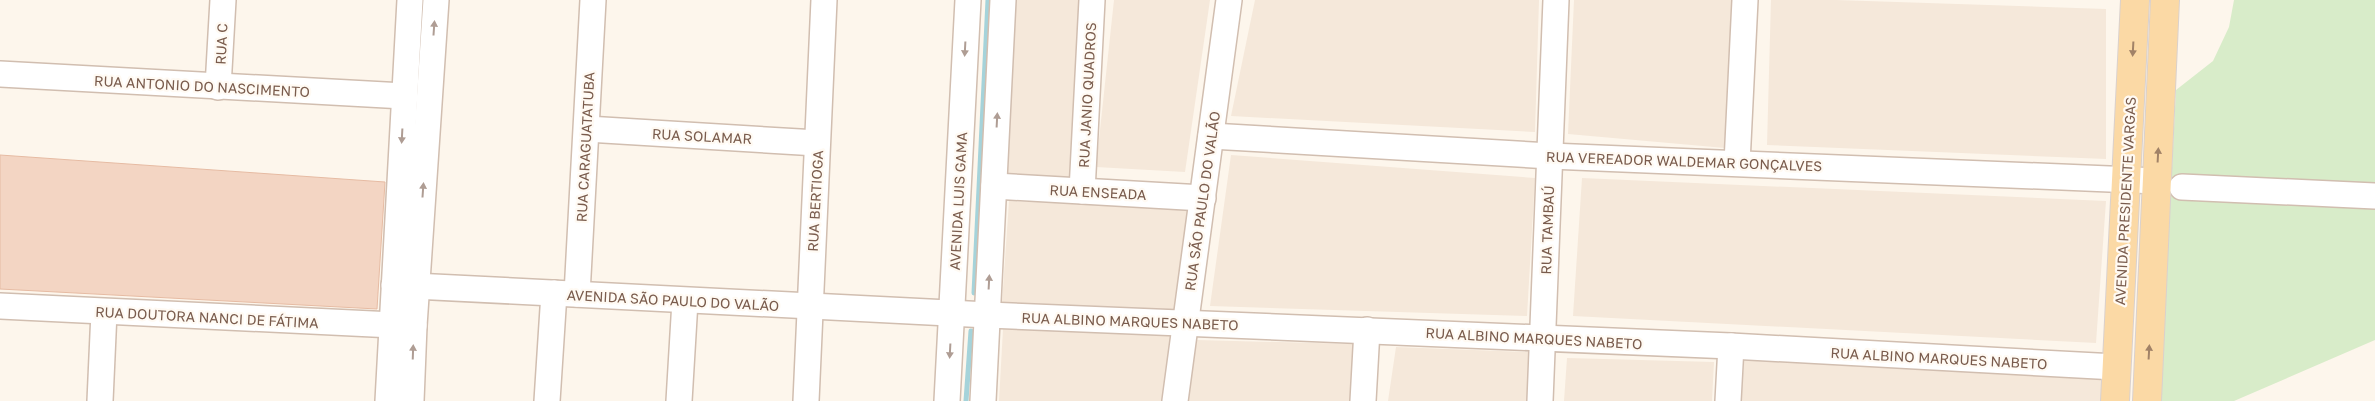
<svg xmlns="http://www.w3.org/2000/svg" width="2375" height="401" viewBox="0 0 2375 401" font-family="'Golos Text',sans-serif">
  <rect width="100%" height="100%" fill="#fdf6ec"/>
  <!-- residential -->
  <g fill="#f5e8da">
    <path d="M1014,0h65l-4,179 -67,-6z"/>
    <path d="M1114,0h96l-25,172 -89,-5z"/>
    <path d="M1255,0h284l-4,132 -304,-16z"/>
    <path d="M1574,0h159l-8,148 -157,-14z"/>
    <path d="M1771,0h65l270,9v150l-339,-14z"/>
    <path d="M1231,155l304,23 -8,138 -317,-10z"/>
    <path d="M1582,178l524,23 -10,142 -523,-27z"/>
    <path d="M1009,201l182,6 -12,105 -177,-9z"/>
    <path d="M1003,329l167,5 -5,67h-166z"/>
    <path d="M1197,340l157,4 -4,57h-162z"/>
    <path d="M1396,347l133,5 -1,49h-140z"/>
    <path d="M1567,358l147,4 -2,39h-148z"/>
    <path d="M1744,360l366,20 -1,21h-368z"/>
  </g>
  <!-- green -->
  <path fill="#d8ecc9" d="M2234,0h141v340l-141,61h-74l16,-311 37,-29 16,-34z"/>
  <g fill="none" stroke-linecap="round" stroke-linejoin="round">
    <!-- stream -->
    <g stroke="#a5d3da" stroke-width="5">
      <path d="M974,293l14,-293"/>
      <path d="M966,401l5,-70"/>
    </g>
  </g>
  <!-- building -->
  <path fill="#f3d5c3" stroke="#e6bba3" d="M0,155l385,27 -8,127 -377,-20z"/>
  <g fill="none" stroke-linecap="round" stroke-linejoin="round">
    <!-- minor casing -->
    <g stroke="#d1beb0" stroke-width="28">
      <g id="minor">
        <path d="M0,74l404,22"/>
        <path d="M218,87l5,-87"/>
        <path d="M587,129l230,14"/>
        <path d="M1211,136l339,20 607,25"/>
        <path d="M1737,163l8,-163"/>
        <path d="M994,186l209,12"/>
        <path d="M2182,187l193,9"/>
        <path d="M1082,191l10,-191"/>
        <path d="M394,285l594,30 743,31 385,21"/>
        <path d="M577,294l16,-294"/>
        <path d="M0,306l414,20"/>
        <path d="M100,401l4,-89"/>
        <path d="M388,401l22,-401"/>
        <path d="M411,401l3,-75 22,-326"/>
        <path d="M547,401l7,-108"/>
        <path d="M679,401l6,-100"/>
        <path d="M806,401l18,-401"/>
        <path d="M947,401l21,-401"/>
        <path d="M983,401l20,-401"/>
        <path d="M1175,401l54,-401"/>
        <path d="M1363,401l4,-71"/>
        <path d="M1540,401l16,-401"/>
        <path d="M1728,401l3,-55"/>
      </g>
    </g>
    <!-- major casing -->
    <g stroke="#dad1cd" stroke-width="30">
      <g id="major">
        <path d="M2115,401l20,-401"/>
        <path d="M2147,401l18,-401"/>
      </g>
    </g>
    <!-- minor -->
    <use href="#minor" stroke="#fff" stroke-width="25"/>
    <!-- major -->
    <use href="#major" stroke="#fbd9a5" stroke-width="28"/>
  </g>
  <!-- one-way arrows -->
  <defs><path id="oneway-solid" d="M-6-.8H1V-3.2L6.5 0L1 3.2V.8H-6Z" transform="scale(1.25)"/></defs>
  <g fill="#af9d94">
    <use href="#oneway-solid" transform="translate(434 28) rotate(-86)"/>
    <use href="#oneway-solid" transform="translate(965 49) rotate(93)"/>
    <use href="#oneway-solid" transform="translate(997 120) rotate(-87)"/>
    <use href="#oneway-solid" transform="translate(402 136) rotate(93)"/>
    <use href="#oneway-solid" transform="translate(423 190) rotate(-86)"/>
    <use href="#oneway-solid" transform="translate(989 282) rotate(-87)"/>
    <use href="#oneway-solid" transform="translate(950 351) rotate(93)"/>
    <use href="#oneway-solid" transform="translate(413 352) rotate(-88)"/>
  </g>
  <g fill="#a18267">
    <use href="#oneway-solid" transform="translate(2133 49) rotate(93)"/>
    <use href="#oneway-solid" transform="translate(2158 155) rotate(-87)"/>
    <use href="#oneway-solid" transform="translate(2149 352) rotate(-87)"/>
  </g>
  <g text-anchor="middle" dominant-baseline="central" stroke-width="4.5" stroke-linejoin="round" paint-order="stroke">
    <!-- street labels -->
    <g font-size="14" fill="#7a5c4d" stroke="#fffaf3">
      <text transform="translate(221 44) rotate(-87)">RUA C</text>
      <text transform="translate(202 86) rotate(3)">RUA ANTONIO DO NASCIMENTO</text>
      <text transform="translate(1087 95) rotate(-87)">RUA JANIO QUADROS</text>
      <text transform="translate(702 136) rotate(3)">RUA SOLAMAR</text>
      <text transform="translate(585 147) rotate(-87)">RUA CARAGUATATUBA</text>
      <text transform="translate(1684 161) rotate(2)">RUA VEREADOR WALDEMAR GONÇALVES</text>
      <text transform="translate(1098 192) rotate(3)">RUA ENSEADA</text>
      <text transform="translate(815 201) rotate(-87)">RUA BERTIOGA</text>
      <text transform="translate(958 201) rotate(-87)">AVENIDA LUIS GAMA</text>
      <text transform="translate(1202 201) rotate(-82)">RUA SÃO PAULO DO VALÃO</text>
      <text transform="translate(2125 201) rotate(-87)">AVENIDA PRESIDENTE VARGAS</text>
      <text transform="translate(1547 230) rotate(-88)">RUA TAMBAÚ</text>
      <text transform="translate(673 300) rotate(3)">AVENIDA SÃO PAULO DO VALÃO</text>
      <text transform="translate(207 317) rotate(3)">RUA DOUTORA NANCI DE FÁTIMA</text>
      <text transform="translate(1130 321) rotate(2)">RUA ALBINO MARQUES NABETO</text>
      <text transform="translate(1534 338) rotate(3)">RUA ALBINO MARQUES NABETO</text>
      <text transform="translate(1939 358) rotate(3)">RUA ALBINO MARQUES NABETO</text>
    </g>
  </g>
</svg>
